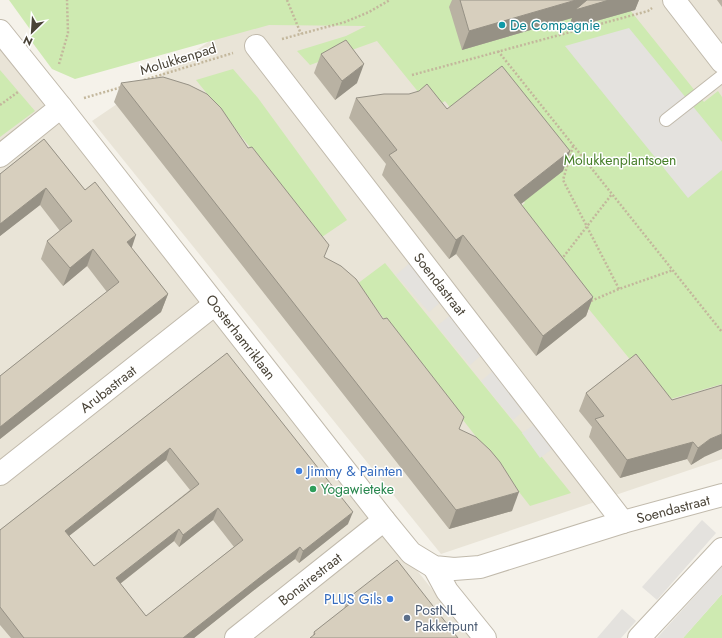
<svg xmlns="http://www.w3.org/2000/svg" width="722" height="638" viewBox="0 0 722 638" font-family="Jost,sans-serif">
  <rect width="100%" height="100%" fill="#f5f2ea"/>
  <!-- residential -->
  <g fill="#e9e4d7">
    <path d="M270,0h452v459l-281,95 -349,-433z"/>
    <path d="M0,48l471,590h-471z"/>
  </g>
  <!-- green -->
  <g fill="#ceeab1">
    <path d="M9,0h613l82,102 14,-11 4,6v287l-58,17 -153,-187 14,-11 -80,-102 -13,8 -55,-68 -67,24 -13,-14 49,-15 20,-10 -97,-1 -194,54 -23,-10 -23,-31 3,-6z"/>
    <path d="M233,69l25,29 89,122 -25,17 -126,-157z"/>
    <path d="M0,70l35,41 -35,26z"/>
    <path d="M385,263l186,230 -41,13 -173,-222z"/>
    <path d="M722,594v44h-39z"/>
  </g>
  <!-- parking -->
  <g fill="#e4e2de">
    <path d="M629,28l93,114v28l-34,28 -123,-152z"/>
    <path d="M411,262l32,38 -14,12 -33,-37z"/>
    <path d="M453,313l32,39 -15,13 -33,-39z"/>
    <path d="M496,368l32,39 -15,13 -32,-39z"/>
    <path d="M538,422l18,24 -16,12 -18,-25z"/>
    <path d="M702,520l14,13 -59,67 -15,-13z"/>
    <path d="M722,566v28l-39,44h-26z"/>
    <path d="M622,609l14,12 -15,17h-24z"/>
  </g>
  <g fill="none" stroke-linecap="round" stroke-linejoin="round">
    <!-- service casing -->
    <g stroke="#c1baac" stroke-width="14">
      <path id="service" d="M666,120l56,-44"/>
    </g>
    <!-- minor casing -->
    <g stroke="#c1baac" stroke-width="24">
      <g id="minor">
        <path d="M674,0l48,62"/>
        <path d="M256,46l367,476"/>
        <path d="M0,156l61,-49"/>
        <path d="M0,474l215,-170"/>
        <path d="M434,567l13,24 38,47"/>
        <path d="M236,638l148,-118"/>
        <path d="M639,638l83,-89"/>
      </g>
    </g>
    <!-- tertiary casing -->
    <g stroke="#c1baac" stroke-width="24">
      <path id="tertiary" d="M0,31l61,76 323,413 27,33 23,14 20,2 26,-2 143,-45 99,-27"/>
    </g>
    <!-- path -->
    <g stroke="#c3b79c" stroke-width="2.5" stroke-dasharray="2 2" stroke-linecap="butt">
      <path d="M287,0l14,34"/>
      <path d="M282,39l63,-17 24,-10 21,-12"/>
      <path d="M498,51l224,281"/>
      <path d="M59,64l9,-31 -1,-33"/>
      <path d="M412,75l236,-64 4,-3"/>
      <path d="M144,80l89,-27"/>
      <path d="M84,98l38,-11"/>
      <path d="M0,105l18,-13"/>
      <path d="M573,146l-10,34 56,109"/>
      <path d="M561,260l51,-66"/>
      <path d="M591,301l28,-12 54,-19"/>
    </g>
    <!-- service -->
    <use href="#service" stroke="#fff" stroke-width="12"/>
    <!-- minor -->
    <use href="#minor" stroke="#fff" stroke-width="22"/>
    <!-- tertiary -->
    <use href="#tertiary" stroke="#fff" stroke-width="22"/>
  </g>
  <!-- wall -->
  <g fill="#b9b2a3" fill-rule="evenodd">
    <path d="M452,0h187l-4,10 -67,19 4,-11 -110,32 -13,-43z"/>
    <path d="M717,0h5v7z"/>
    <path d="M321,54l36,29 -22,17 -21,-27z"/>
    <path d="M121,83l127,65 76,109 59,62 76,110 53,82 -63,18 -335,-427z"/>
    <path d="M356,98l91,11 123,42 -7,20 -43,33 73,93 -7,19 -50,40 -80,-102 -7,5 -67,-84 4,-11 -37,-46z"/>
    <path d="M44,139l124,155 -7,18 -161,127v-63l107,-84 -20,-26 -24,20 -22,-27 6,-18 13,-10 -20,-26 -40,31v-62z"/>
    <path d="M227,353l121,171 -49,39 -4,-4 -37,28 -64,51h-183l-11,-13v-95zM166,460l24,30 -96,76 -25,-30zM213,520l21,27 -88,69 -26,-32 54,-43 5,6z"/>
    <path d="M636,354l68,103 -13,8 -4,-6 -67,19 -31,-41 3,-10 -13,-16 7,-18z"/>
    <path d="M347,599l111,39 -145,-3 1,-3 30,-23z"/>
  </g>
  <!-- shaded-wall -->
  <g fill="#969185">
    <path d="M576,0h63l-4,10 -67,19 4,-11 -110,32 7,-19z"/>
    <path d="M364,64l-7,19 -22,17 7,-19z"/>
    <path d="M570,151l-7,20 -56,44 7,-20z"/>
    <path d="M46,188l-6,17 -40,31v-12z"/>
    <path d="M136,235l-6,18 -3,-11z"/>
    <path d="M463,235l-7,19 -7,5 7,-19z"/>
    <path d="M93,249l-6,17 -24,20 7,-18z"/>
    <path d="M168,294l-7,18 -161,127v-12z"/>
    <path d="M593,297l-7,19 -50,40 7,-20z"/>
    <path d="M722,434v15l-18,8 -13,8 7,-17 12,-9z"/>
    <path d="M693,442l-6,17 -67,19 7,-18z"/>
    <path d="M170,448l-4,12 -106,83 5,-12z"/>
    <path d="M519,492l-7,19 -63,18 7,-19z"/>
    <path d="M218,508l-5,12 -34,27 4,-12z"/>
    <path d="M353,512l-5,12 -49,39 4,-12z"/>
    <path d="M179,529l-5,12 -62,49 4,-12z"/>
    <path d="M300,547l-5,12 -37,28 -64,51h-11l80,-63z"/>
  </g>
  <!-- building -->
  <g fill="#d7cfbe" stroke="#969185" fill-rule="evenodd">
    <path d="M460,0h116l-107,31z"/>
    <path d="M587,0h22l-34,10z"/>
    <path d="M346,40l18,24 -22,17 -21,-27z"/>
    <path d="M502,66l68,85 -56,44 79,102 -50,39 -80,-101 -7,5 -67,-85 8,-5 -41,-52 28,-4h25l10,-3 8,-7 20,25z"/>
    <path d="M163,77l26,8 18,9 14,14 27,40 4,-1 77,98 -5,12 17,9 15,13 27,40 4,-1 77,99 -5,12 17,8 14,13 10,12 19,30 -63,18 -335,-427z"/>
    <path d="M44,139l41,51 10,-8 41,53 -9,7 41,52 -168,133v-51l119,-94 -26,-33 -23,19 -23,-27 25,-20 -26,-33 -46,36v-50z"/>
    <path d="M227,353l126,159 -50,39 -3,-4 -37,28 -80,63h-159l-24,-31v-77zM170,448l29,36 -105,82 -29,-35zM218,508l25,32 -97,76 -30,-38 63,-49 4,6z"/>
    <path d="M636,354l36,46 50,-15v49l-12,5 -12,9 -5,-6 -66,18 -32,-41 9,-3 -18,-23z"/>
    <path d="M397,560l61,78h-148l5,-4 -1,-2 37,-29 -4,-4z"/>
  </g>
  <!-- markers -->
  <circle fill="#0f9aa8" stroke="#fff" stroke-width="1.5" cx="502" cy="25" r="4"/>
  <g fill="#3f7fe0" stroke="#fff" stroke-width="1.5">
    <circle cx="299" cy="471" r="4"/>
    <circle cx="390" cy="599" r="4"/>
  </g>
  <circle fill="#2e9e5b" stroke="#fff" stroke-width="1.5" cx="313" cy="489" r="4"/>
  <circle fill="#5c6f8a" stroke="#fff" stroke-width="1.5" cx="407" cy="618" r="4"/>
  <g text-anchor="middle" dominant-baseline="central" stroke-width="3" stroke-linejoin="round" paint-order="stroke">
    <!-- culture labels -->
    <g font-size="14" fill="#0d838f" stroke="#fff" text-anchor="start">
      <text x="510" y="25">De Compagnie</text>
    </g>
    <!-- street labels -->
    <g font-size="14" fill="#494337" stroke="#fff">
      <text transform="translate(178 59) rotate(-17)">Molukkenpad</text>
      <text transform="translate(440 284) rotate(52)">Soendastraat</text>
      <text transform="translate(241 337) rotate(52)">Oosterhamriklaan</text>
      <text transform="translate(108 389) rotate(-38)">Arubastraat</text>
      <text transform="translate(673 509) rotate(-15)">Soendastraat</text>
      <text transform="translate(310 579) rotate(-38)">Bonairestraat</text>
    </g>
    <!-- park labels -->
    <g font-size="14" fill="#457e28" stroke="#fff">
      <text x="620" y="160">Molukkenplantsoen</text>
    </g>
    <!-- shop labels -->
    <g font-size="14" fill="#366cbe" stroke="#fff" text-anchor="start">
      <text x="307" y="471">Jimmy &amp; Painten</text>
      <text x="382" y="599" text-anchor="end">PLUS Gils</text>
    </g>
    <!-- leisure labels -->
    <g font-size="14" fill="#27864d" stroke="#fff" text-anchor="start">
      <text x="321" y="489">Yogawieteke</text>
    </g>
    <!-- service labels -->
    <g font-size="14" fill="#4e5e75" stroke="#fff" text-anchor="start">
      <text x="415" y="610">PostNL<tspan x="415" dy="16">Pakketpunt</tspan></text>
    </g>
  </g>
  <!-- north arrow -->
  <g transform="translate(32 32) rotate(205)" stroke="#ffffff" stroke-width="3" paint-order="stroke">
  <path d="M0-3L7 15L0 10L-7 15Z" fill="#494337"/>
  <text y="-6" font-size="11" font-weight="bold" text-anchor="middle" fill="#494337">N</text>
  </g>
</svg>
